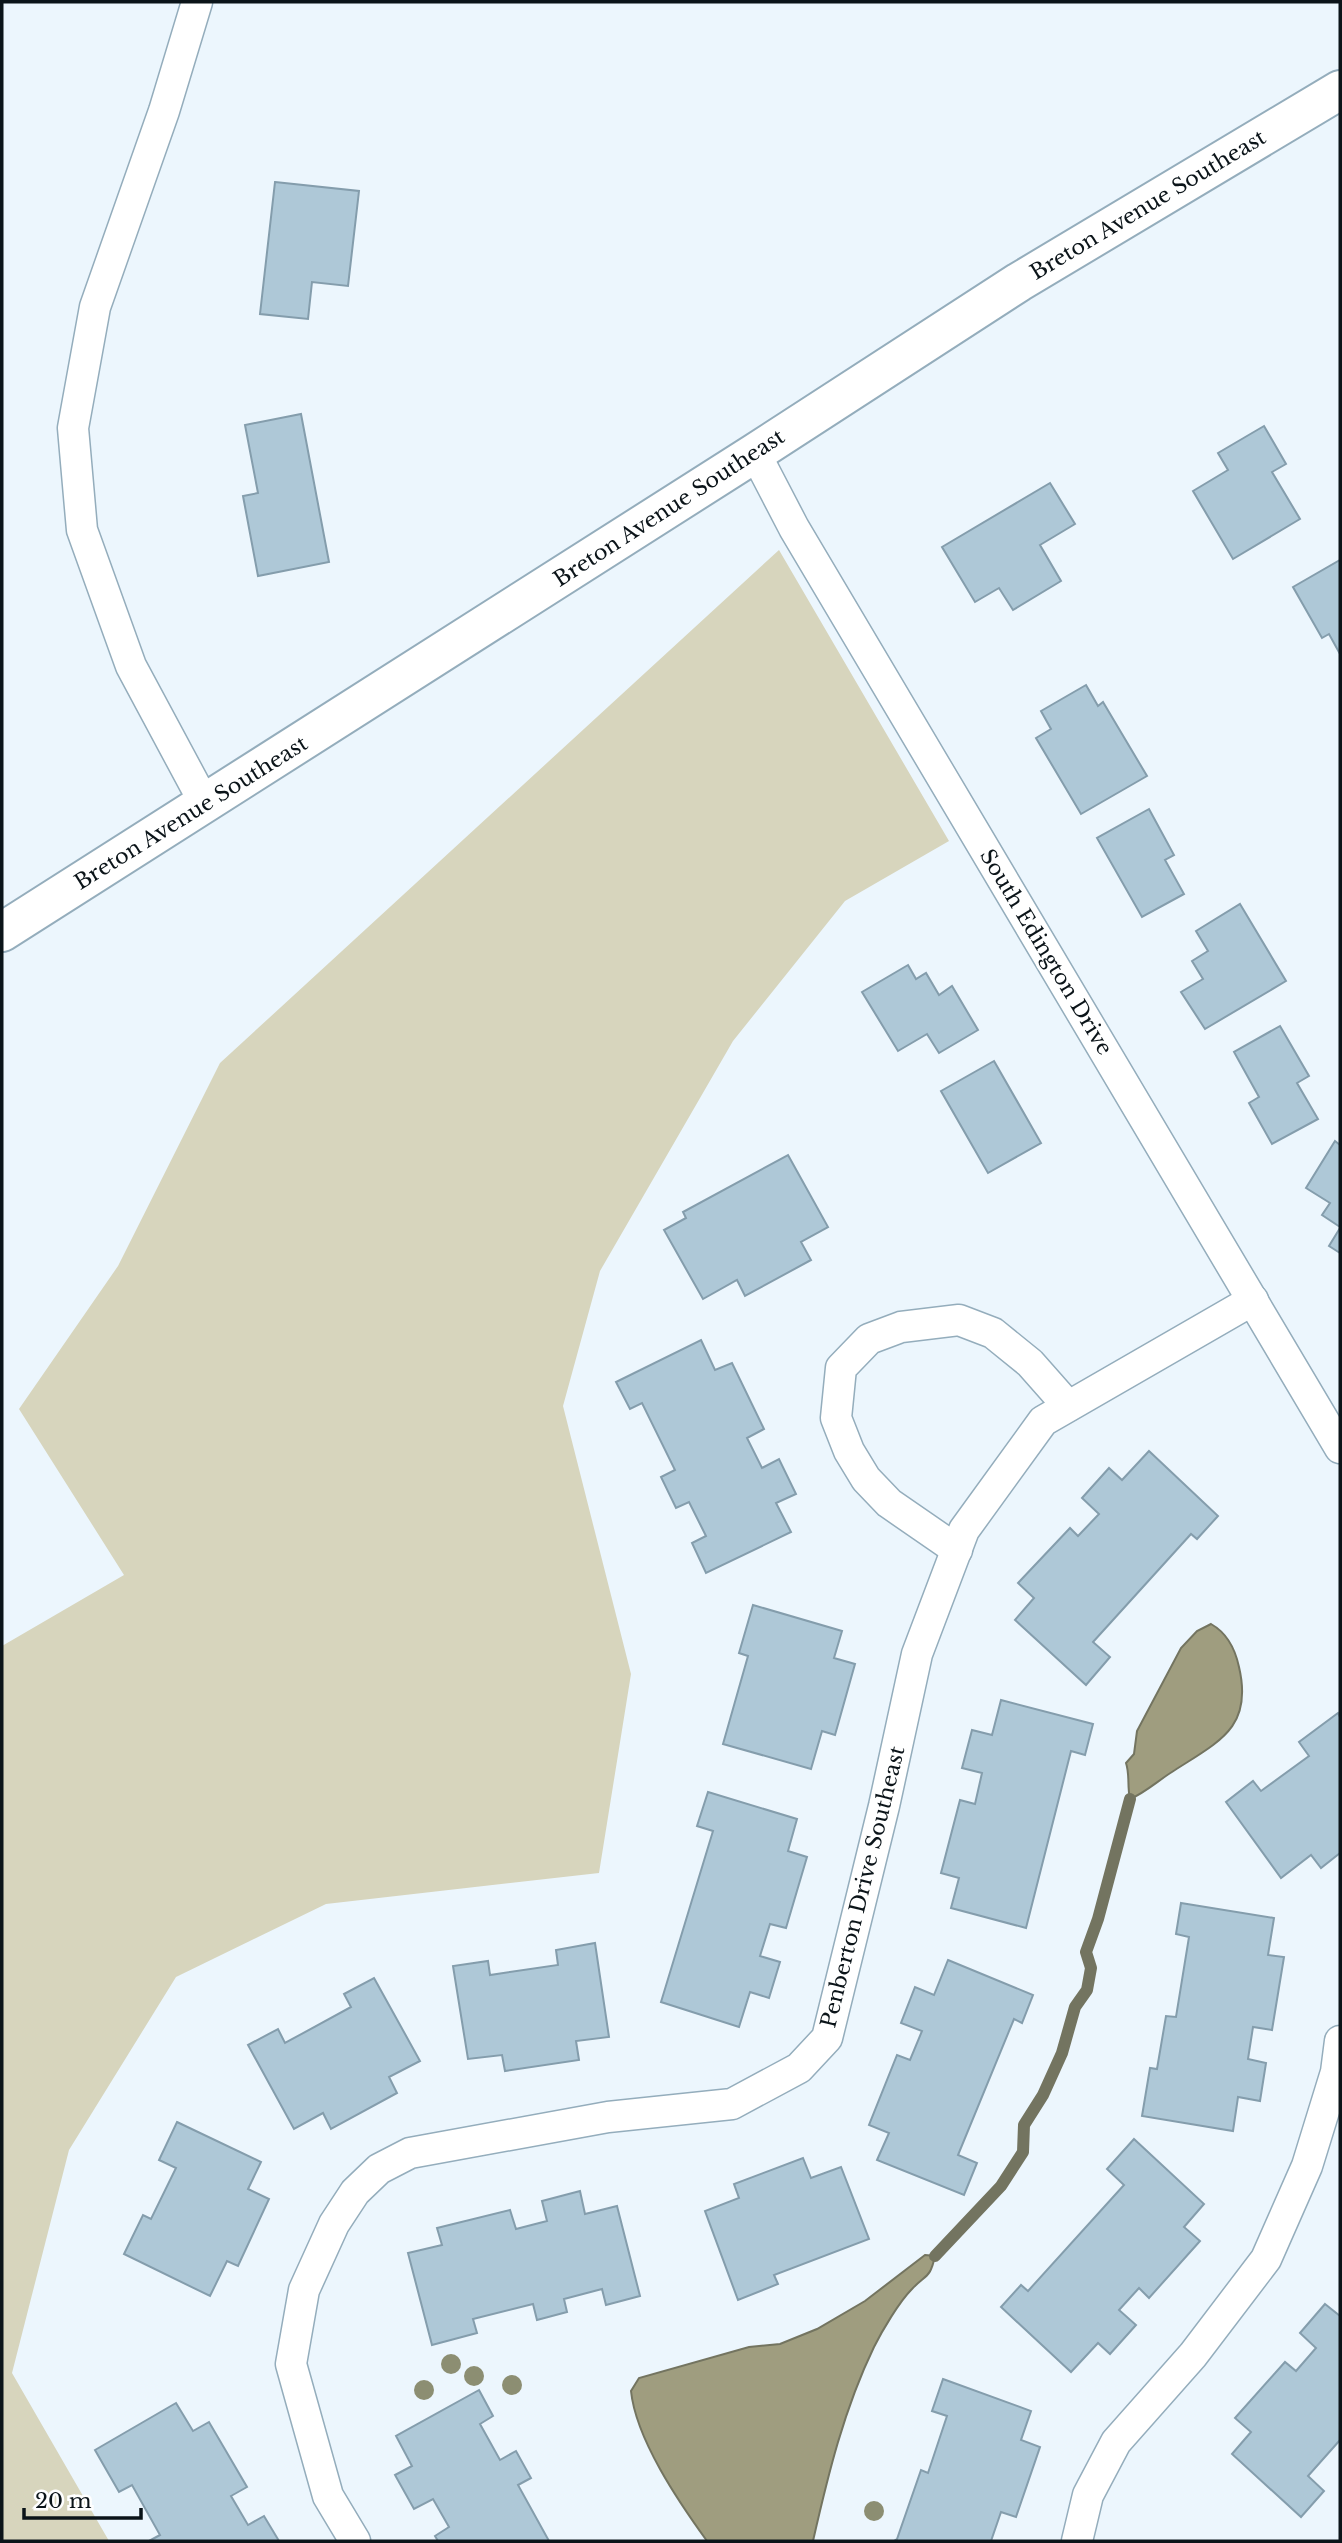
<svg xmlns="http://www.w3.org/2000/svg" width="1342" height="2543" viewBox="0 0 1342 2543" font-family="'Libre Baskerville',serif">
  <rect width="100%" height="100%" fill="#ecf6fd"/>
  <!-- green -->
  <path fill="#d7d5bd" d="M779,550l170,291 -104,60 -112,140 -133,230 -37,135 68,268 -32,199 -273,31 -150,73 -107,173 -57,223 97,168h-107v-895l122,-71 -105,-166 99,-143 102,-203z"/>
  <!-- water -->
  <g fill="#9f9d7f" stroke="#737460" stroke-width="2">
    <path d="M1211,1624c16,9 24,24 28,43 14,60 -19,74 -64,103 -15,9 -30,23 -45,29 -3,-13 0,-24 -4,-36l8,-9 3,-23 44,-83 16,-17z"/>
    <path d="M925,2255l10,1c-5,23 -9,18 -23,33 -13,13 -30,42 -38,58 -30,62 -46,128 -61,194h-106c-29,-40 -71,-102 -76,-150l8,-13 110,-31 31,-3 37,-15 48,-28z"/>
  </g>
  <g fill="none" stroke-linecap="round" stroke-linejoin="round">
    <!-- stream -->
    <path stroke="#737460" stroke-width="12" d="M935,2256l66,-70 22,-34 1,-27 19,-30 19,-42 13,-46 12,-17 4,-22 -5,-16 12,-33 32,-120"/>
  </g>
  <!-- building -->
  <g fill="#aec8d7" stroke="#849dac" stroke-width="2">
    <path d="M275,182l84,9 -11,95 -36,-4 -4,37 -48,-5z"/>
    <path d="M301,414l28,148 -71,14 -15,-80 15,-3 -13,-68z"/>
    <path d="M1264,426l22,38 -14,8 28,47 -67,40 -40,-68 35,-21 -10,-17z"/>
    <path d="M1050,483l25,41 -35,21 21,36 -48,29 -14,-22 -24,14 -33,-55z"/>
    <path d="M1340,560v94l-11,-20 -7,4 -29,-51z"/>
    <path d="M1086,685l12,21 5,-4 44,74 -66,38 -45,-76 15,-9 -10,-18z"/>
    <path d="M1149,809l25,46 -9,5 19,34 -42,23 -45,-79z"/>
    <path d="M1240,904l46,77 -81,48 -24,-37 22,-13 -11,-18 16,-10 -12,-20z"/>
    <path d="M908,965l8,14 10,-6 13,22 13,-9 26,44 -39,23 -12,-19 -29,17 -36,-59z"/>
    <path d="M1280,1026l29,50 -12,7 21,36 -46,25 -23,-41 10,-6 -25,-45z"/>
    <path d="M994,1061l47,82 -53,30 -47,-82z"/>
    <path d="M1335,1141l5,4v82l-18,-12 8,-12 -24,-15z"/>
    <path d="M788,1155l40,72 -27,15 10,18 -66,36 -8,-16 -34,19 -39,-69 22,-12 -3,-6z"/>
    <path d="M1340,1228v25l-11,-7z"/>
    <path d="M701,1340l14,30 17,-7 32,66 -17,9 15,30 17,-9 17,35 -20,9 15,29 -85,41 -14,-30 14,-7 -17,-34 -13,6 -15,-31 14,-7 -33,-67 -12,6 -14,-27z"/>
    <path d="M1149,1451l69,65 -21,23 -6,-5 -98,108 17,15 -24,28 -71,-65 19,-22 -16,-15 52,-55 8,8 21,-22 -17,-16 27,-30 13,12z"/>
    <path d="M753,1605l89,26 -8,27 21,6 -20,71 -13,-4 -11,38 -88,-25 25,-88 -9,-3z"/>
    <path d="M1001,1700l92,24 -8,31 -14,-4 -45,177 -75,-20 8,-30 -18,-5 19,-73 15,4 7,-31 -20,-5 10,-38 20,5z"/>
    <path d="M1338,1713l2,4v136l-19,15 -10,-13 -30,23 -55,-76 27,-21 8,10 48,-35 -10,-14z"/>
    <path d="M708,1792l89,27 -9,32 19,6 -21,71 -16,-4 -10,32 20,6 -11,36 -19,-6 -11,35 -78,-25 52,-171 -16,-5z"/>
    <path d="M1181,1903l93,15 -6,37 16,2 -12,73 -19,-3 -5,32 18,4 -6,38 -22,-4 -5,34 -91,-15 8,-48 7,1 9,-53 10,1 13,-80 -13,-3z"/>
    <path d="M595,1943l14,94 -33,4 3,19 -74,11 -3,-16 -34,4 -15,-93 35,-5 2,14 68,-10 -2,-15z"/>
    <path d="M948,1960l85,35 -11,28 -8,-4 -56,136 19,8 -13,32 -87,-35 12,-27 -20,-8 28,-70 13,5 12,-29 -21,-8 14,-36 19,8z"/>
    <path d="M374,1978l46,83 -31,16 8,16 -66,36 -8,-16 -29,16 -46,-84 30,-16 7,14 66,-36 -7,-13z"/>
    <path d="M177,2122l84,40 -13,27 21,10 -31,67 -11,-5 -17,35 -86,-42 19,-39 8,4 25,-51 -17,-8z"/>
    <path d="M1134,2139l70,65 -20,23 16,14 -51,57 -10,-10 -20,22 17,15 -26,29 -12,-11 -27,29 -70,-65 20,-22 7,6 96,-106 -17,-16z"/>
    <path d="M803,2158l8,20 30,-11 28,72 -95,36 4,9 -40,16 -33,-89 34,-13 -5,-14z"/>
    <path d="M580,2191l5,23 32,-8 23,90 -34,9 -4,-16 -38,10 3,13 -30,8 -4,-16 -60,15 4,14 -45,12 -24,-92 34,-8 -5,-17 73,-18 6,19 31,-8 -5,-20z"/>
    <path d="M1325,2304l15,12v124l-32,36 16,15 -23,26 -69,-63 19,-22 -16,-14 50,-56 11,9 20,-23 -16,-15z"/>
    <path d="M943,2379l88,32 -10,29 19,7 -24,70 -15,-5 -10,29h-97l3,-2 24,-69 7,3 19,-57 -15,-5z"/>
    <path d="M479,2390l14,26 -13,8 20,36 16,-9 15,27 -13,7 31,56h-111l-3,-5 14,-9 -16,-28 -19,10 -19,-34 17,-9 -16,-30z"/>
    <path d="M176,2403l17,28 16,-9 38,65 -16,9 17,29 16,-9 15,25h-130l11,-6 -28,-50 -13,7 -24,-42z"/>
  </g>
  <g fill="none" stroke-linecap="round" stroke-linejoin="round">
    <!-- street casing -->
    <g stroke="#94adbc" stroke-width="33">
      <g id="street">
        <path d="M197,2l-33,109 -69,196 -22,121 9,102 49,136 74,138"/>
        <path d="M755,453l39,75 546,920"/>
        <path d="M957,1550l-68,-47 -23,-24 -17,-28 -13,-33 5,-50 28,-29 32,-12 58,-7 34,13 37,30 38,43"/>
        <path d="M355,2541l-27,-45 -37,-132 13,-74 30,-66 21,-32 24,-23 31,-16 198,-36 124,-13 67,-36 28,-30 57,-232 33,-152 47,-124 79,-109 210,-121"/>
        <path d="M1077,2541l11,-46 28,-53 77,-87 73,-96 41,-93 29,-94 4,-31"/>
      </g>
    </g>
    <!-- secondary casing -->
    <g stroke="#94adbc" stroke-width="42">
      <path id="secondary" d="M2,932l753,-479 264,-171 321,-192"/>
    </g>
    <!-- street -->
    <use href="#street" stroke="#fff" stroke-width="30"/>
    <!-- secondary -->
    <use href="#secondary" stroke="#fff" stroke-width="38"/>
  </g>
  <!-- trees -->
  <g fill="#8c8e72">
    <circle cx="451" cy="2364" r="10"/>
    <circle cx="474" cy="2376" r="10"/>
    <circle cx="512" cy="2385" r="10"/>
    <circle cx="424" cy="2390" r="10"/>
    <circle cx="874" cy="2511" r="10"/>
  </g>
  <g text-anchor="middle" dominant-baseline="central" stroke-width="6" stroke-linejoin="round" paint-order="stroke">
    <!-- street labels -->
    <g font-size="21" fill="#0b1419" stroke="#fff">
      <text transform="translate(1148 205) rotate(-31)">Breton Avenue Southeast</text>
      <text transform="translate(669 508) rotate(-33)">Breton Avenue Southeast</text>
      <text transform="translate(191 813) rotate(-32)">Breton Avenue Southeast</text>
      <text transform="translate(1046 952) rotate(59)">South Edington Drive</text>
      <text transform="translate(863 1887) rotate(-76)">Penberton Drive Southeast</text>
    </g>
  </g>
  <!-- border -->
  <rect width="1342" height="2543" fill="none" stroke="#0b1419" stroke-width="7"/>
  <!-- scale -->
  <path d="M24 2508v10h117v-10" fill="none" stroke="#0b1419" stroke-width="3.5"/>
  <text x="35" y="2508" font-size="21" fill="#0b1419" stroke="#ffffff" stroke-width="5" paint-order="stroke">20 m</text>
</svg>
